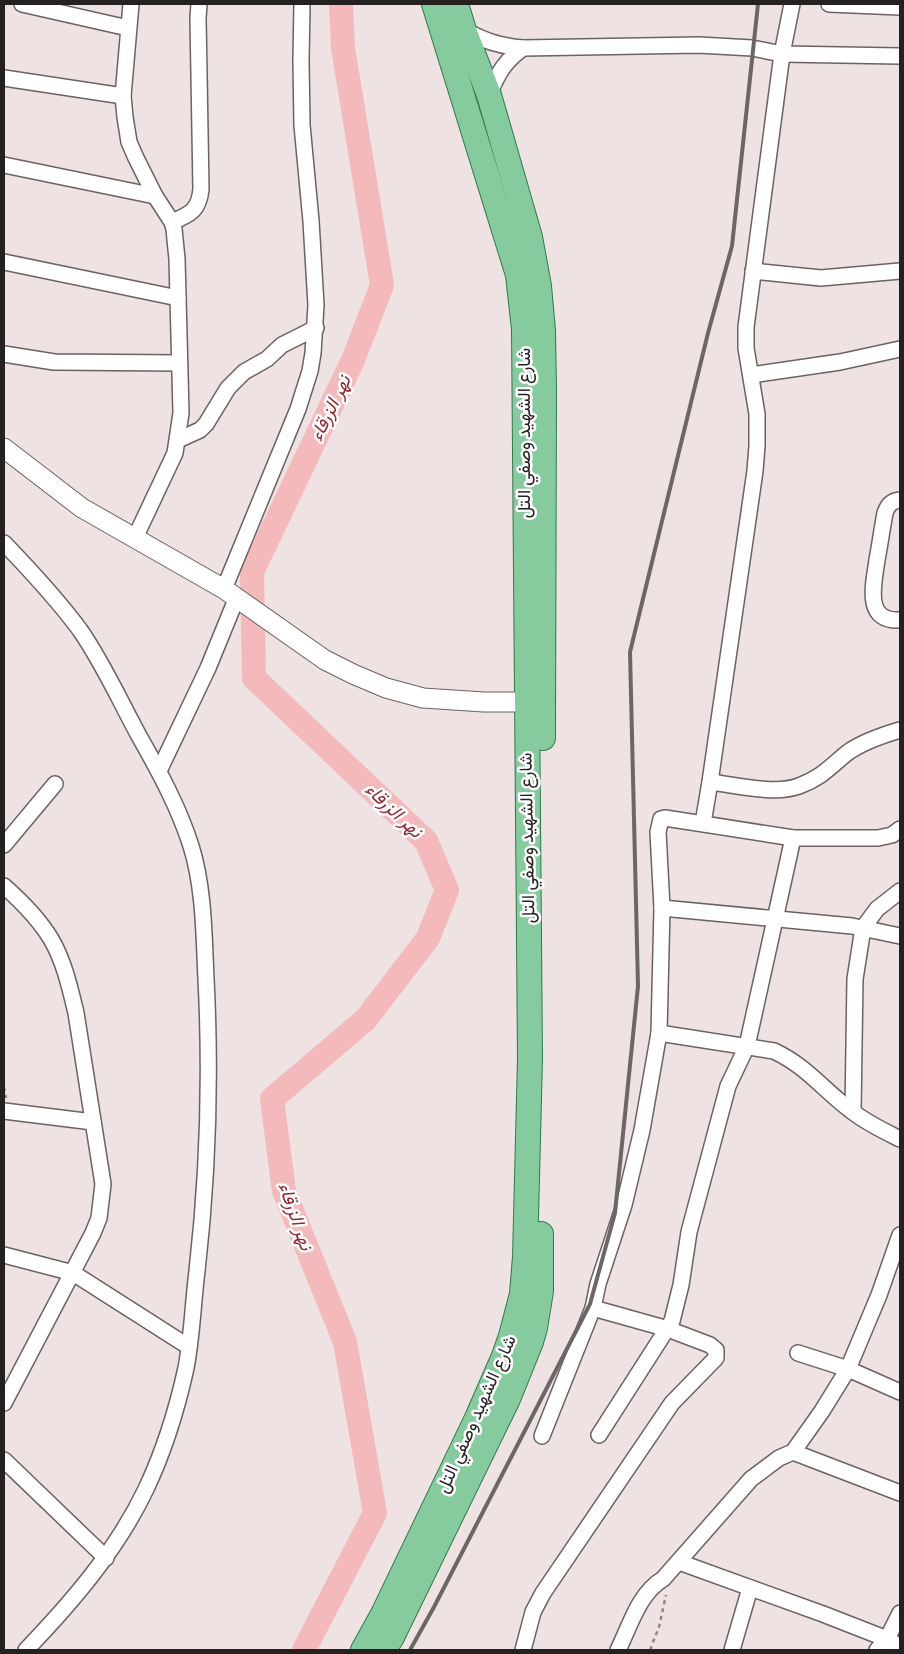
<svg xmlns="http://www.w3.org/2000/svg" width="904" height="1654" viewBox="0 0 904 1654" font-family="'Fira Sans Condensed',Vazirmatn,sans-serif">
  <rect width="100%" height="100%" fill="#eee2e2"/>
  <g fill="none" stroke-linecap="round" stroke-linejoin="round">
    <!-- river -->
    <path stroke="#f4b9ba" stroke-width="24" d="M304,1650l71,-137 -30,-171 -61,-151 -12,-92 94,-80 62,-81 19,-48 -21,-49 -172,-163 -2,-106 101,-212 29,-75 -39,-237 -2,-44"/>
    <!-- minor casing -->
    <g stroke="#6c6262" stroke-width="18">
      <g id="minor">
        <path d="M22,4l106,24"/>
        <path d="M131,4l-8,92 2,21 4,25 7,16 19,38 17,26 2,7 3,30 4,154 -6,40 -40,85"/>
        <path d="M829,4l71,3"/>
        <path d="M464,30c21,11 35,16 59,18l176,-3 53,3 30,6 118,2"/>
        <path d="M4,78l119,18"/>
        <path d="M489,95c9,-22 15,-33 34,-47"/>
        <path d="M4,165l151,31"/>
        <path d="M172,222c19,-8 27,-12 29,-33l-3,-171 1,-14"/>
        <path d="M4,262l174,36"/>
        <path d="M753,271l68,7 79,-7"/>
        <path d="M4,354l50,8 125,1"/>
        <path d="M751,375l89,-13 60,-13"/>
        <path d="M178,440l22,-10 6,-6 22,-36 16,-16 23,-13 15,-14 34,-17"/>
        <path d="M900,500c-9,1 -12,5 -15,13 -3,16 -5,31 -8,47 -3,23 -14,62 23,60"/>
        <path d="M4,543c26,27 53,56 76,87 23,33 40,71 59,106 20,35 40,72 52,110 13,41 13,90 15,133 5,98 2,195 -9,292 -4,32 -5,66 -11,97 -9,41 -22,83 -40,121 -29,61 -74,113 -120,161"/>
        <path d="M224,589l74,-180 12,-38 3,-18 3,-48 -5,-84 -9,-96 -1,-64 1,-57"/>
        <path d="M159,771l49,-103 29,-71"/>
        <path d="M710,782c26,3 65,13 89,4 22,-8 31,-19 48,-33 15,-11 36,-18 53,-23"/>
        <path d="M703,823l7,-41 45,-311 2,-25v-32l-11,-66v-21l36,-273 10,-50"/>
        <path d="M4,845l51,-61"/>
        <path d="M4,886c17,15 35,33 47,53 13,22 19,49 25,74l27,171 -4,34 -6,15 -89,170"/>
        <path d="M662,908l190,18 48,10"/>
        <path d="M659,1033l115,18c34,16 50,40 79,61 14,11 31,19 47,27"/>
        <path d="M4,1111l89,11"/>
        <path d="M853,1112l2,-133 8,-51 14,-19 23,-18"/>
        <path d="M4,1255l69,18 116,74"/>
        <path d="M798,1353l50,16 52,23"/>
        <path d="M599,1435l73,-114 9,-36 8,-53 39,-146 19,-40 46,-208"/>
        <path d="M542,1436l51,-128"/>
        <path d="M793,1452l107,41"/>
        <path d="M4,1460l102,98"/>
        <path d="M679,1562l144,52 64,25 13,8"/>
        <path d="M523,1650l10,-38 10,-19 129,-190 44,-45v-8l-6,-5 -42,-16 -75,-21 5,-24 26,-79 18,-75 17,-97 3,-125 -4,-76 3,-13 4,-1 128,20h85l14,-3 8,-6"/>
        <path d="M618,1650c12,-24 21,-57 45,-71l88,-100 28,-21 14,-6 29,-41 26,-42 31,-74 21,-60"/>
        <path d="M732,1650l18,-62"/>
        <path d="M877,1650l10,-11 13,-26"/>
      </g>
    </g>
    <!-- tertiary casing -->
    <g stroke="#6c6262" stroke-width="21">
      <path id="tertiary" d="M4,448l78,60 142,81 101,71 28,14 33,14 37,10 61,4h42"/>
    </g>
    <!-- primary casing -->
    <g stroke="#2f7949" stroke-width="26">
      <g id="primary">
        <path d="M456,4l8,26 25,65 41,142 9,49 4,45 1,58 -1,349"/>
        <path d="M363,1650l20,-36 94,-196 27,-62 7,-20 11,-42 3,-37 5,-198 -6,-730 -6,-54 -84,-271"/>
        <path d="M384,1650l8,-13 116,-238 23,-57 4,-14 6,-37v-57"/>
      </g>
    </g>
    <!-- path -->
    <g stroke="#8d8585" stroke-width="2.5" stroke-dasharray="4 4" stroke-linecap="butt">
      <path d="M4,1087l2,11"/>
      <path d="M650,1650l9,-23 7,-32"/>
    </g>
    <!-- minor -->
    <use href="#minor" stroke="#fff" stroke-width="15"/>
    <!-- tertiary -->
    <use href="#tertiary" stroke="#fff" stroke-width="19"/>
    <!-- primary -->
    <use href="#primary" stroke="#86cb9e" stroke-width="24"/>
    <!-- rail -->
    <path stroke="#6d6666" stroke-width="4" d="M410,1650l24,-43 156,-303 25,-91 23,-227 -8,-334 78,-319 24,-87 26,-242"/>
  </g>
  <g text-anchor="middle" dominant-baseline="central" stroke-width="5" stroke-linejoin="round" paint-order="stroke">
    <!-- street labels -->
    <g font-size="18" fill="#252121" stroke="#fff">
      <text transform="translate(524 433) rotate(-90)">شارع الشهيد وصفي التل</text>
      <text transform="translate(527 838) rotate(-91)">شارع الشهيد وصفي التل</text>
      <text transform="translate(476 1414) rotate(-66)">شارع الشهيد وصفي التل</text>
    </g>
    <!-- water labels -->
    <g font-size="19" font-style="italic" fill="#942735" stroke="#fff">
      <text transform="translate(330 408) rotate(-64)">نهر الزرقاء</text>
      <text transform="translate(394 810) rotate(43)">نهر الزرقاء</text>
      <text transform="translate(296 1216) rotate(71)">نهر الزرقاء</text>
    </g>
  </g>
  <!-- border -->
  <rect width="904" height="1654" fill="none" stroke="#252121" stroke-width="10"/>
</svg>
